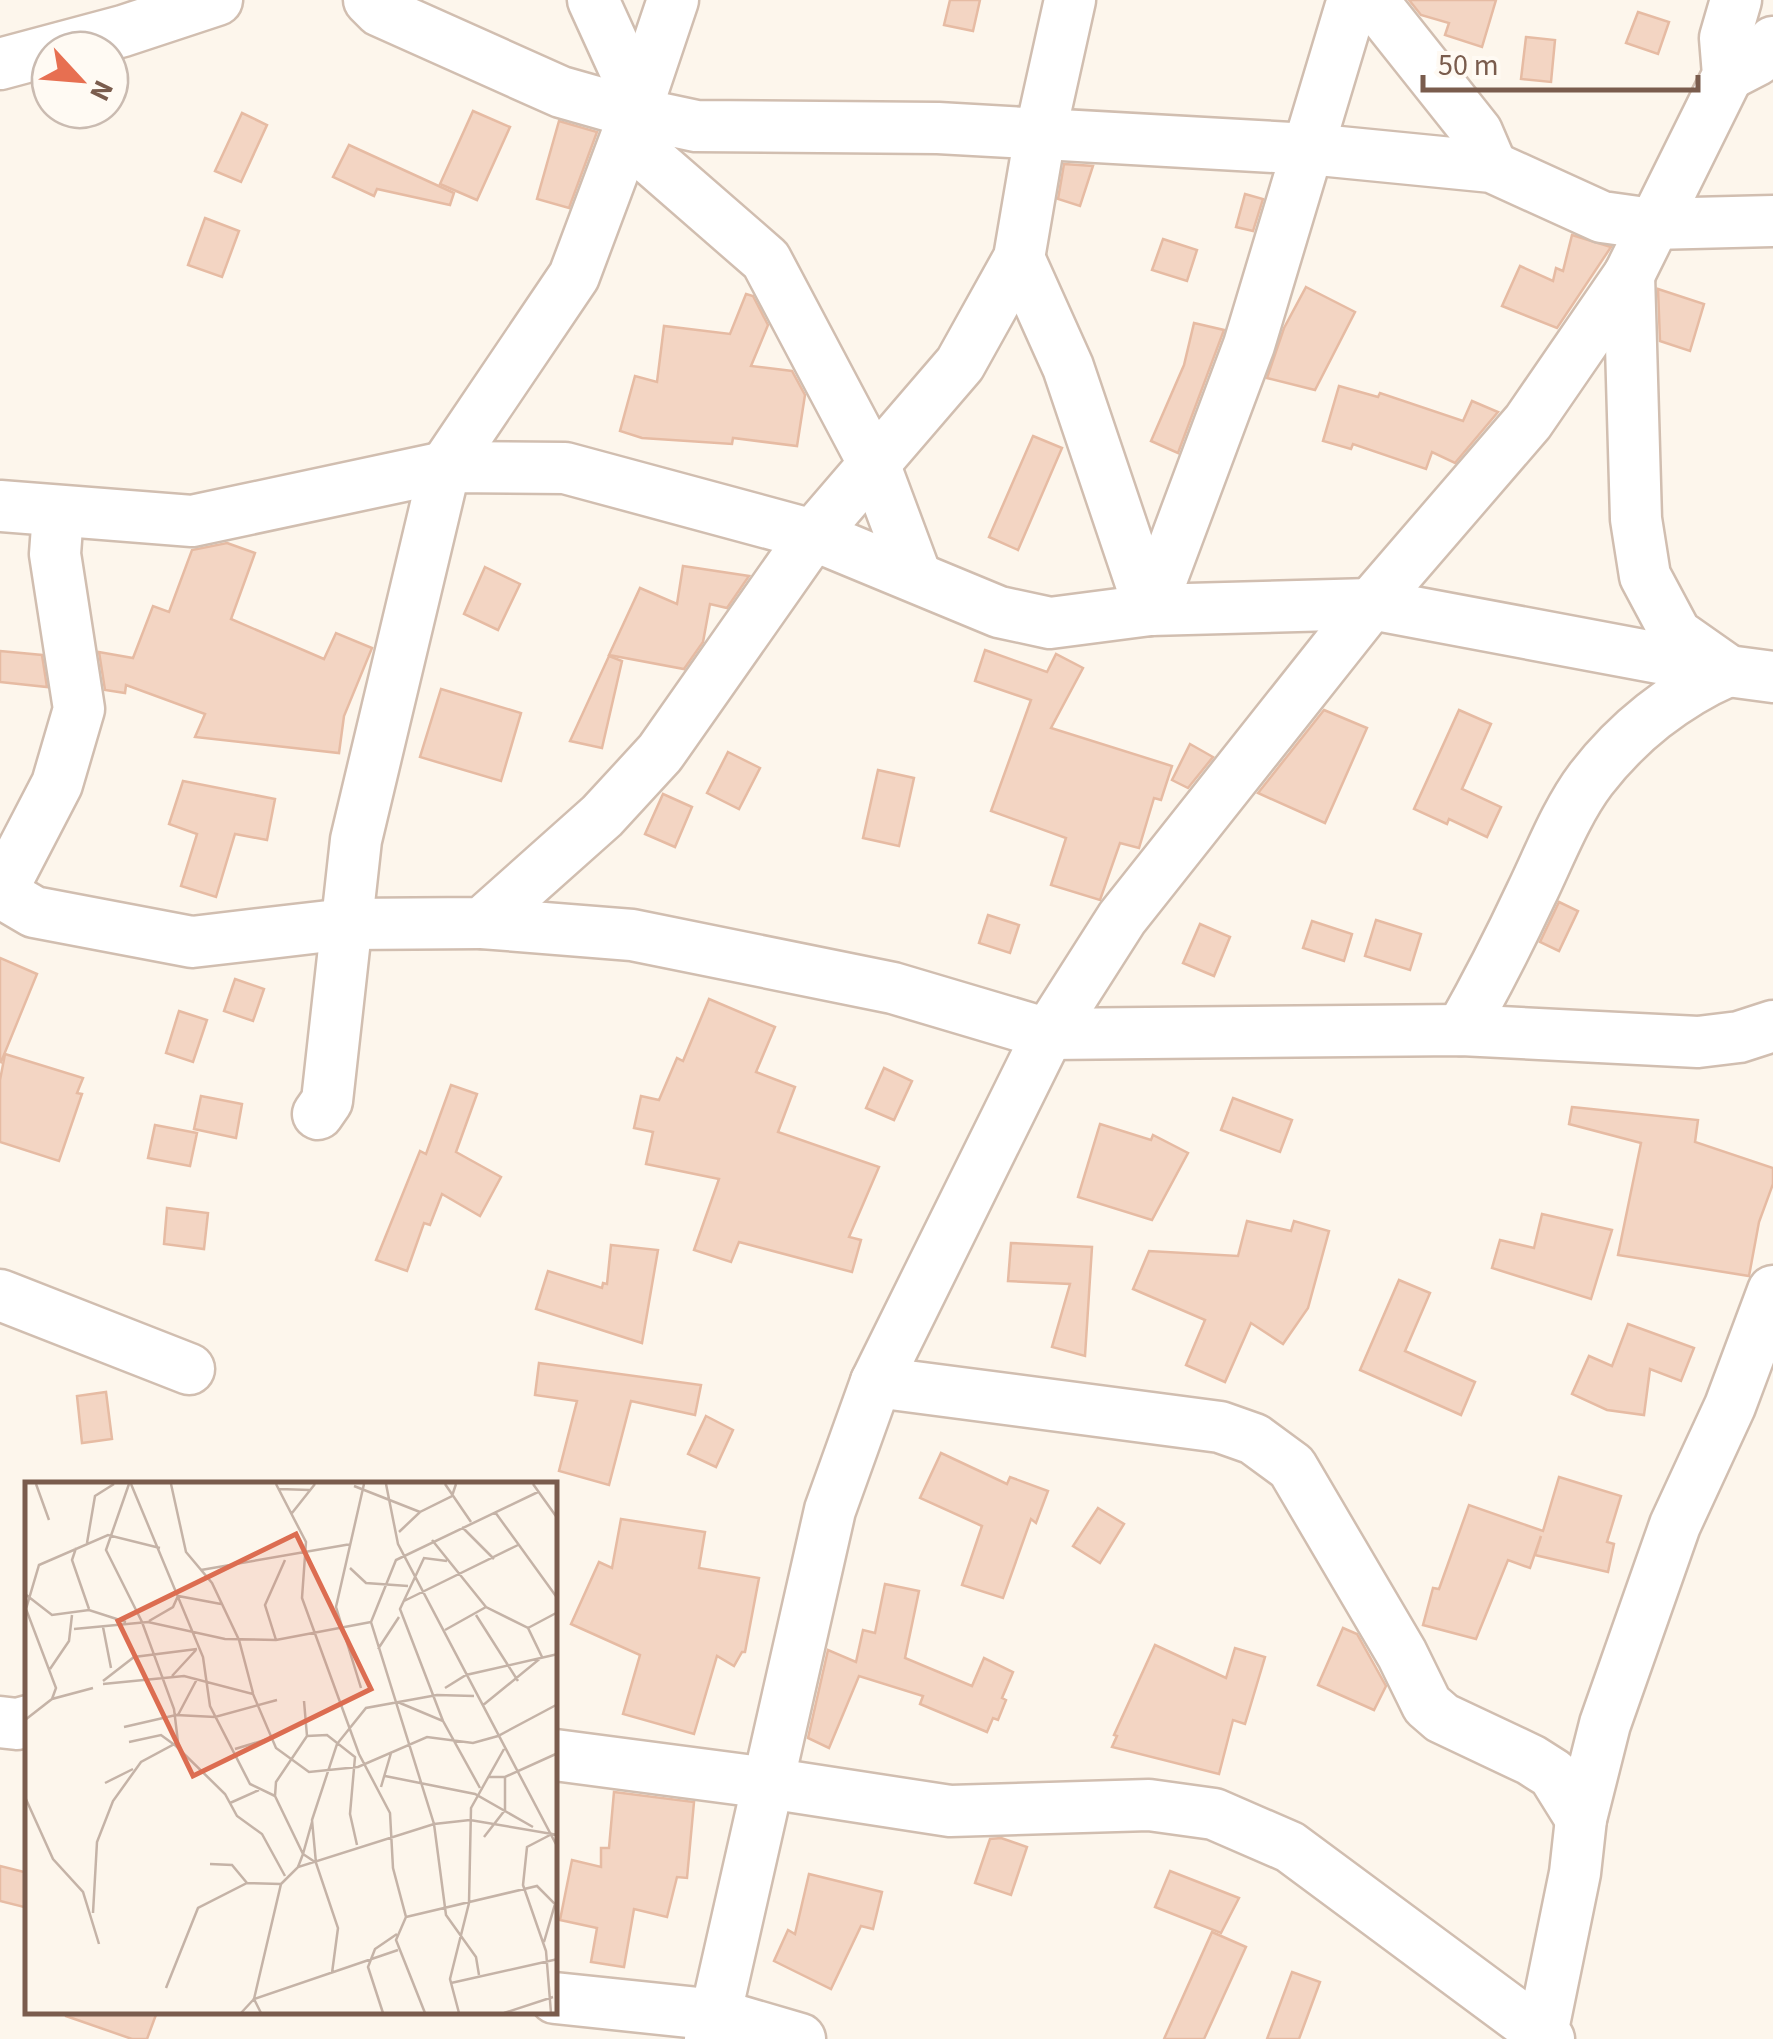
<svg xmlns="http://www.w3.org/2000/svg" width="1773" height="2039" viewBox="0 0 1773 2039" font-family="'Source Sans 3',sans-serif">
  <rect width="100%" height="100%" fill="#fdf6ec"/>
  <!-- building -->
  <g fill="#f3d5c3" stroke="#e6bba3" stroke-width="2.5">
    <path d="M950,0h30l-7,31 -29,-6z"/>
    <path d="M1409,0h87l-14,47 -37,-12 4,-12 -28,-8z"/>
    <path d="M1638,12l31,10 -11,32 -32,-11z"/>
    <path d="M1526,37l29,3 -4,42 -30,-3z"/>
    <path d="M473,111l37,16 -33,73 -37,-16z"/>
    <path d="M242,113l25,12 -26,57 -26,-11z"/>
    <path d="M559,121l38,11 -28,76 -32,-9z"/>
    <path d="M349,145l105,48 -4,12 -73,-16 -3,7 -41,-19z"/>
    <path d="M1064,164l29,2 -13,40 -22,-7z"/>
    <path d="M1245,194l18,5 -10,32 -17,-4z"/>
    <path d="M205,218l34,13 -17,46 -34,-12z"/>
    <path d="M1572,235l39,12 -54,81 -55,-22 18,-40 33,15 3,-13 7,3z"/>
    <path d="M1163,239l34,11 -10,31 -35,-11z"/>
    <path d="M1306,287l49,25 -40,78 -48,-12 17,-50z"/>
    <path d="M1658,289l46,15 -14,47 -30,-10z"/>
    <path d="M746,294l7,2 15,29 -17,41 41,5 13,24 -8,51 -64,-8 -1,6 -90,-6 -22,-7 15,-55 22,6 7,-56 66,8z"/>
    <path d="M1194,323l30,7 -46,123 -27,-12 33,-76z"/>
    <path d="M1339,386l39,11 2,-4 83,28 9,-20 26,11 -43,51 -23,-11 -6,17 -73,-25 -2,5 -28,-8z"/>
    <path d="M1033,436l29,12 -44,102 -29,-13z"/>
    <path d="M227,543l28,10 -24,66 93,40 12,-26 36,15 -28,68 -5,37 -144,-16 10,-23 -79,-29 -1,8 -20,-3 -6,-38 34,6 20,-52 16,6 23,-62z"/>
    <path d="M683,566l66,10 -22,32 -17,-4 -7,38 -19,27 -75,-14 31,-67 37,16z"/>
    <path d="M485,567l35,17 -22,46 -34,-16z"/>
    <path d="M985,650l62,22 9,-18 27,14 -32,60 121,38 -11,34 -7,-2 -15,50 -19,-5 -20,57 -49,-15 15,-47 -75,-27 40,-111 -56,-19z"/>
    <path d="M0,651l42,4 5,32 -47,-5z"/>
    <path d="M609,656l13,5 -20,87 -32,-7z"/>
    <path d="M441,689l80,24 -20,68 -81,-24z"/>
    <path d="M1324,710l43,18 -42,95 -67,-30z"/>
    <path d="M1459,710l32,14 -29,65 39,18 -14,30 -38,-18 -2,5 -33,-15z"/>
    <path d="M1190,744l23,13 -25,31 -16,-8z"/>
    <path d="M728,752l32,16 -21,41 -32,-16z"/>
    <path d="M878,770l36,8 -15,68 -36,-8z"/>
    <path d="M183,781l92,18 -8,41 -32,-6 -19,63 -35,-11 16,-52 -28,-10z"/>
    <path d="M663,794l29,13 -17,40 -30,-13z"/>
    <path d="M1559,902l19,9 -19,40 -19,-9z"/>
    <path d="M988,915l31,10 -9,28 -31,-10z"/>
    <path d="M1376,920l45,14 -11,36 -45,-14z"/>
    <path d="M1312,921l40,13 -8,27 -41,-13z"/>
    <path d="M1200,924l30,13 -16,39 -31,-13z"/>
    <path d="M0,958l37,16 -36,88 -1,-1z"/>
    <path d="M235,979l29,10 -11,32 -29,-10z"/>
    <path d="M709,999l66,28 -19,45 39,15 -17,45 101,35 -30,70 12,3 -9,32 -113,-30 -8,20 -37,-12 25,-71 -73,-15 7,-32 -19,-4 7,-32 18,4 18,-42 6,3z"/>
    <path d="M179,1011l28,9 -14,42 -27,-9z"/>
    <path d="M5,1054l78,24 -6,15 5,1 -23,67 -59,-19v-62z"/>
    <path d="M884,1068l28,13 -18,39 -28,-12z"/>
    <path d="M451,1085l26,9 -21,58 45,25 -21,39 -38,-22 -12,31 -6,-2 -17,48 -31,-11 44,-109 6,3z"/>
    <path d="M201,1096l41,8 -6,34 -42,-9z"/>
    <path d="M1233,1098l59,22 -12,32 -59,-22z"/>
    <path d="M1572,1107l126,13 -3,22 78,26v16l-14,38 -10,54 -131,-21 23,-112 -72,-19z"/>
    <path d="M1100,1124l51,16 2,-5 35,18 -36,67 -74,-23z"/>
    <path d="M155,1125l42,8 -7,33 -42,-8z"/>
    <path d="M167,1208l41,5 -4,36 -40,-5z"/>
    <path d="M1542,1214l70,16 -21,69 -99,-31 8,-28 34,8z"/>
    <path d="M1247,1221l44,10 3,-10 35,10 -21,77 -25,36 -32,-21 -26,59 -39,-17 19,-45 -72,-31 16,-38 89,5z"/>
    <path d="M1011,1243l81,4 -7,109 -33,-9 18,-63 -62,-3z"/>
    <path d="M611,1245l47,5 -16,93 -106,-34 12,-38 54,17 1,-5 4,1z"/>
    <path d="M1399,1280l31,13 -25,58 70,31 -14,33 -101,-45z"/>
    <path d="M1628,1324l66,24 -13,33 -31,-12 -6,46 -37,-5 -35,-16 17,-38 23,10z"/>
    <path d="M539,1363l162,22 -6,30 -64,-14 -22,84 -50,-14 18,-70 -42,-6z"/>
    <path d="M106,1392l6,47 -30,4 -5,-47z"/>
    <path d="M706,1416l27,14 -17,37 -28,-13z"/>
    <path d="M941,1453l66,31 3,-7 38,14 -12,32 -5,-4 -28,79 -41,-13 20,-59 -62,-28z"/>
    <path d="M1559,1477l62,19 -14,46 7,2 -6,28 -73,-17 6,-19 -11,32 -22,-8 -32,79 -53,-14 10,-37 6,1 30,-84 74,26z"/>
    <path d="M1098,1508l26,16 -24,39 -27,-17z"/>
    <path d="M621,1519l84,13 -6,36 60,10 -14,74h-3l-8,14 -17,-10 -23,78 -71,-20 17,-59 -69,-31 28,-62 13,6z"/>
    <path d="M885,1584l34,7 -14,67 67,28 12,-28 29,14 -11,26 4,2 -8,20 -5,-2 -6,14 -67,-28 3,-8 -64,-20 -30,72 -21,-10 20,-88 28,12 7,-32 12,3z"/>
    <path d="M1343,1628l14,6 29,52 -12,24 -56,-25z"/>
    <path d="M1155,1645l71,33 9,-30 30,9 -20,67 -12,-4 -14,54 -107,-27 5,-11 -3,-1z"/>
    <path d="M614,1792l80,10 -7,76 -10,-1 -10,40 -33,-8 -10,58 -33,-5 6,-34 -37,-8 12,-60 29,7v-19h8z"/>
    <path d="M1001,1838l26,9 -16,48 -36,-12 15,-44z"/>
    <path d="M0,1866l28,7v35l-28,-7z"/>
    <path d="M1170,1871l69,27 -18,35 -66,-26z"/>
    <path d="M809,1874l73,18 -9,37 -12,-3 -30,63 -57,-28 14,-31 7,4z"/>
    <path d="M1212,1932l34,15 -42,92h-40z"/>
    <path d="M1292,1972l28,10 -21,57h-32z"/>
    <path d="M66,2012h91l-10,27h-15l-66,-23z"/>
  </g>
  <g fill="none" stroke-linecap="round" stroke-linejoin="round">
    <!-- minor casing -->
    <g stroke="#d1beb0" stroke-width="55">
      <g id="minor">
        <path d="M369,0l11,11 181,81 74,21 61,13 242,2 371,21 183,18 110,50 50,7 121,-3"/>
        <path d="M593,0l46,101"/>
        <path d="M1372,0l105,132 15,35"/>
        <path d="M0,64l123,-33 94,-31"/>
        <path d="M1728,75l29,-15 16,-18"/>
        <path d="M626,138l140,122 109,206 41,110"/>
        <path d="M1019,258l49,109 82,243"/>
        <path d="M1629,275l7,244 9,57 31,58 47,33"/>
        <path d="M0,506l192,15 253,-54 120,1 248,67 186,77 51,11 100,-13 221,-6 357,67 45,6"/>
        <path d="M1150,610l99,-265 101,-336 7,-9"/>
        <path d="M0,892l34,20 158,30 154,-18 136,-1 120,-107 58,-63 153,-218 147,-171 59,-106 21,-123 30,-135"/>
        <path d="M1,892l56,-108 22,-75 -24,-155 3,-41"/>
        <path d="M482,923l150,12 261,53 155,46 413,-4 237,12 41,-5 34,-11"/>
        <path d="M1461,1030c25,-44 48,-89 70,-136 18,-37 35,-82 60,-115 36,-47 84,-85 137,-108"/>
        <path d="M318,1114l9,-13 29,-261 89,-373 129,-191 61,-163 38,-113"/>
        <path d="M0,1295l189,74"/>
        <path d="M876,1382l344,45 34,12 38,28 110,187 25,51 15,13 89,42 22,14 28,45"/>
        <path d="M0,1722l17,2 11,-3"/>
        <path d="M555,1755l213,28 182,28 199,-6 65,9 76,33 259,192"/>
        <path d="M555,1998l163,17 82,24"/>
        <path d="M710,2039l120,-529 46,-128 172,-348 74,-116 249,-314 157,-182 101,-147 99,-200 -3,-37 11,-38"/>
        <path d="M1541,2039l34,-166 6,-54 24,-95 70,-199 55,-119 43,-115"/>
      </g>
    </g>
    <!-- minor -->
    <use href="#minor" stroke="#fff" stroke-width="50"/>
  </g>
  <!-- overview -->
  <g transform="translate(25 1482)">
    <rect width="532" height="532" fill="#fdf6ec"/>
    <path fill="none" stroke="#c5b3a7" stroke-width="2.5" d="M11,2l13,36M106,2l72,173 7,49 40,78 25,12M146,2l15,68 26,31 27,57 14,53M251,2l30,58 -4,56 57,156 31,59 3,55 13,49 -10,23 29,73M361,2l12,60 160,304M420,2l26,38M508,2l25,35M329,4l66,26M254,7l31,1M470,30l63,87M267,31l23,-29M437,45l32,32M374,50l21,-20 32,-16 4,-12M407,58l54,67 42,21 14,29 -60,49M62,61l8,-47 19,-12M51,66l-4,12 17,49M325,86l16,15 42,3M176,88l150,-26M0,112l27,21 37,-5 37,12M379,119l114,-56M451,133l42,66M124,139l24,-14 5,-11 43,8M78,145l8,41M503,146l30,-16M49,147l74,-7 77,17 51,1 95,-18M420,148l41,-23M251,158l-11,-35 20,-45M353,167l21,-32M25,187l19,-28 3,-26M147,194l24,-26M78,199l31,-24 63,-8M78,202l81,-8 69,18 23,54 33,24 49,-5 69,-30 46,6 25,-7 60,-32M336,206l-25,-81 28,-123M420,206l21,-13 92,-21M27,217l4,-11 -30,-79 13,-44 69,-30 52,13M279,219l3,35M375,221l43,18 37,67M153,233l19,-36M0,238l27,-21 41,-11M418,239l-43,-112 24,-51 23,3M99,245l52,-12 39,2 62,-17M104,260l32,-7 15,11 49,48 12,22 25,18 23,42M210,267l36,-11M360,294l90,18 58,33M463,295h17l53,-24M80,301l28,-14M356,305l10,-34M0,315l28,62 30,33 16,52M205,321l29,-13M287,340l-9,32 12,8M525,353l-23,12 -4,38 23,66 5,62M459,355l21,-27v-33M185,382l22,1 15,18M273,385l5,-13 -28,-58 1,-14 31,-46 20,-1 28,22 -5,57 7,31M68,431l4,-71 16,-41 28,-39 37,-20 -4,-33 -32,-87 -36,-72 23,-66M381,435l131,-31 18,18 -11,38M307,491l6,-45 -22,-65 -4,-43 25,-76 29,-36 71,-13 37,1M454,493l-3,-18 -30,-42 -12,-91 -63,-202 25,-62 142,-68M426,501l107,-24M141,506l32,-80 49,-25 34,1M216,531l13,-14 27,-115 17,-17 136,-43 36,-4 88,15M236,531l-7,-14 144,-49M358,531l-15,-46 7,-18 22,-15M434,531l-9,-34 19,-76 2,-95 33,-59M479,531l49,-16"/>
    <path fill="#dc6d51" fill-opacity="0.15" stroke="#dc6d51" stroke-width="5" d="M271,52l75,155 -178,87 -75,-155z"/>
    <rect width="532" height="532" fill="none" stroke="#7a5c4d" stroke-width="5"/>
  </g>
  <!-- north arrow -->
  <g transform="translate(80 80) rotate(116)"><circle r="48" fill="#fffaf3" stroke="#cabbb1" stroke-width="2.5"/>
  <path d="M0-8L18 38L0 25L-18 38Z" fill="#e76f51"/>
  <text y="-15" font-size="28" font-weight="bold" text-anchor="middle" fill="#7a5c4d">N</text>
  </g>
  <!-- scale -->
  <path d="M1423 75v15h275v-15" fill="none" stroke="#7a5c4d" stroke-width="5"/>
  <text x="1438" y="75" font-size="30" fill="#7a5c4d" stroke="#fffaf3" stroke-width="8" paint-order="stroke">50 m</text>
</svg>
